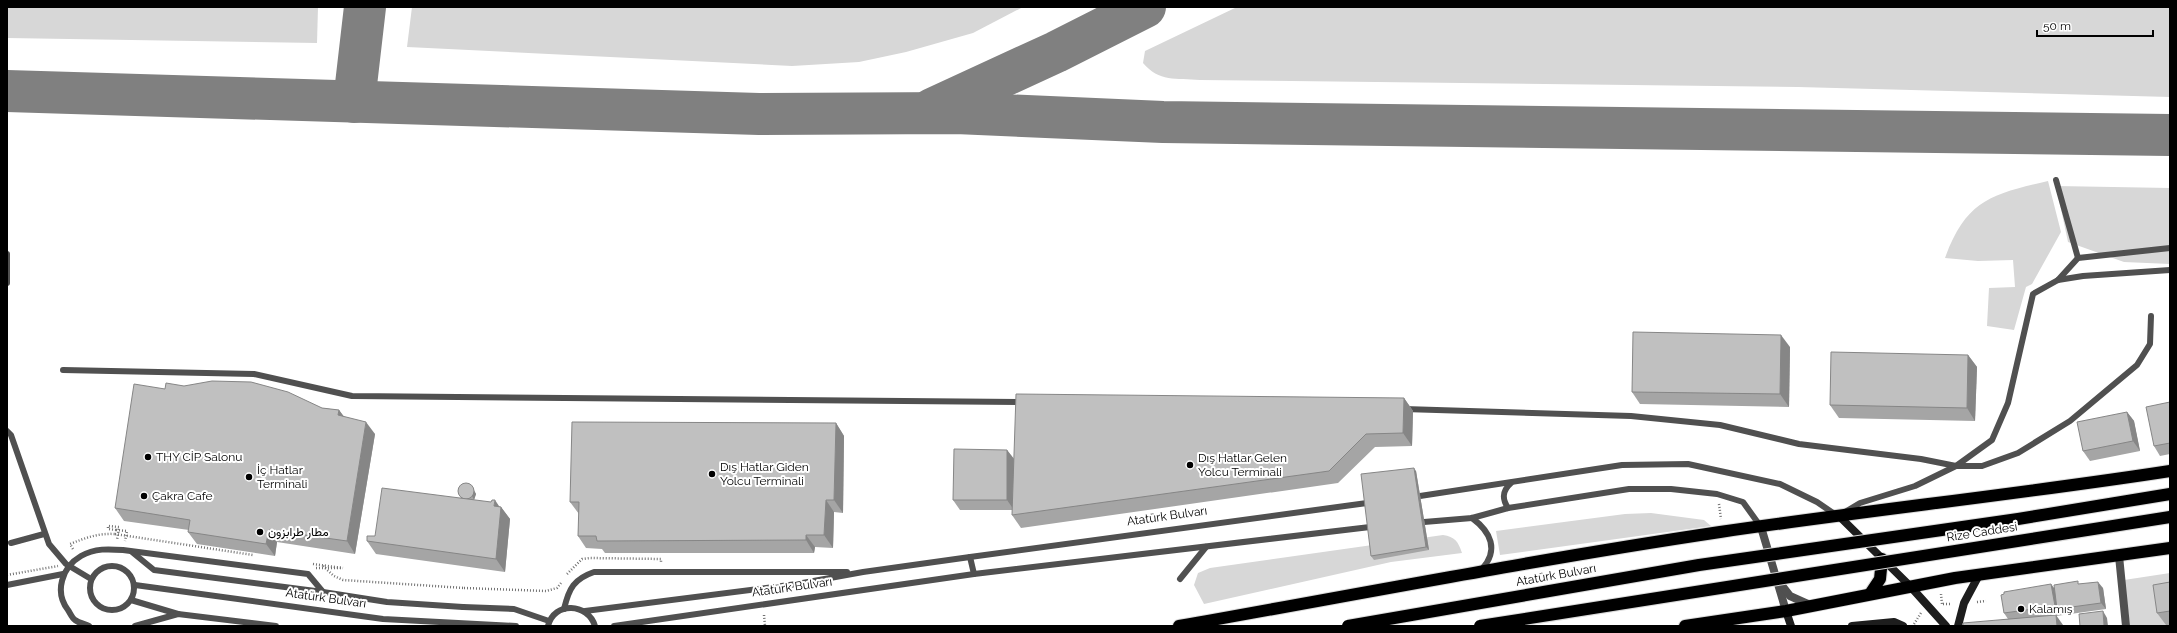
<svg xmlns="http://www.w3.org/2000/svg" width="2177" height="633" viewBox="0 0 2177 633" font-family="Raleway,Vazirmatn,sans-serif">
  <rect width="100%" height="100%" fill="#fff"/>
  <!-- green -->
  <g fill="#d7d7d7">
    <path d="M7,7h311l-1,36 -310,-5z"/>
    <path d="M412,7h611l-50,26 -67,19 -47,10 -67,4 -385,-19z"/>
    <path d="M1237,7h933v90l-372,-10 -598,-7c-24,-2 -41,2 -57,-17l2,-12z"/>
    <path d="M2048,181l13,51 -29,52 -6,3 -12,43 -27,-4 2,-38 26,-1 -2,-27 -35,1 -33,-3c21,-58 47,-64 103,-77z"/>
    <path d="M2056,186l114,2v76l-46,-2 -56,-20z"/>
    <path d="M1651,513l53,7 7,6 -211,29 -4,-24 129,-17z"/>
    <path d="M1443,535c12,2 15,6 19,18l-71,9 -187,42 -10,-19 4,-12 12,-5z"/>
    <path d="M2170,573v23l-9,1 5,28 -36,1 -6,-46z"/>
  </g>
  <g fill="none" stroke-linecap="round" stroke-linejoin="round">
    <!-- taxiway -->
    <g stroke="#808080" stroke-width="42">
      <path d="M7,91l752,23 197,-1 207,9 1007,13"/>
      <path d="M354,102l11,-95"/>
      <path d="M932,109l124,-57 89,-45"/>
    </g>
    <!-- highway casing -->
    <g stroke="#dbdbdb" stroke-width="14">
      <g id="highway">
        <path d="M1870,594l10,-15 2,-20"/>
        <path d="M1179,626c180,-32 360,-67 541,-94 150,-22 301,-38 450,-61"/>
        <path d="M1685,626l101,-15 169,-33 215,-30"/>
      </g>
    </g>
    <!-- path -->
    <g stroke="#727272" stroke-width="2.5" stroke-dasharray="1 2" stroke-linecap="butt">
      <path d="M1719,504l2,15"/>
      <path d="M116,530l-8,-1v-3l11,1 -2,13"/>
      <path d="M73,549l-3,-5c15,-6 28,-11 45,-10"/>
      <path d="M316,568h27"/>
      <path d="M567,574l15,-15 8,-1 71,1v3"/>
      <path d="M464,588l82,3 11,-3 4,-5"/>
      <path d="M1941,594l1,10"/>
      <path d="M1977,602l9,-1"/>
      <path d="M1943,604h9"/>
      <path d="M764,615l1,11"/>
      <path d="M1914,624l7,-11"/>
    </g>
    <!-- lane -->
    <g stroke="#505050" stroke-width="6">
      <path d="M2056,180l22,78"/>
      <path d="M7,254v29"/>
      <path d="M2058,280l20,-22 92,-10"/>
      <path d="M63,370l191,4 98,22 671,6"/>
      <path d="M1404,409l227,7 89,9 79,19 122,15 35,7h26l36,-13 52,-32 67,-56 13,-21 1,-28"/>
      <path d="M7,431l4,4 38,109 17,20 25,15"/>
      <path d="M1420,496l202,-31 66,-1 92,20 37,18 19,13"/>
      <path d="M1508,508c-6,-9 -6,-17 3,-25"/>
      <path d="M1845,512l15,-9 55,-17 41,-20 36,-26 16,-37 25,-109 25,-14 25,-4 87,-6"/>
      <path d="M1472,518c19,14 27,32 10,51"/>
      <path d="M1424,522l48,-4 36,-10 121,-19h42l46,5 26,8 18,25"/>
      <path d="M11,543l33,-9"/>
      <path d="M970,557l4,17"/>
      <circle cx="112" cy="588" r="22"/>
      <path d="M1180,579l26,-32"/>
      <path d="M7,585l56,-11"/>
      <path d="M135,585l248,34 133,7"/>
      <path d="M131,600l47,14"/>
      <path d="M463,607l51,2 35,12"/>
      <path d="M564,609c5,-21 10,-30 30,-37h253"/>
      <path d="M585,611l212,-27 66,-12 107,-15 397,-54"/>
      <path d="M135,626l43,-12 98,12"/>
      <path d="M548,626c6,-25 40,-23 47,0"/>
      <path d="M614,626l360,-52 396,-47"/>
    </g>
    <!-- street -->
    <g stroke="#505050" stroke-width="8">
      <path d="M1761,527l25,84"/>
      <path d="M2119,556l7,70"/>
      <path d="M1780,583l10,13 20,9"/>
    </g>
    <!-- secondary -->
    <g stroke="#1d1d1d" stroke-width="8">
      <path d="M1839,516l71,70 36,40"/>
      <path d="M1786,611l5,15"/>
      <path d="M1852,626l42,-4 9,4"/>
      <path d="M1958,626l6,-23 15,-28"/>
    </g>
    <!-- highway -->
    <use href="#highway" stroke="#000" stroke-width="12"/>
    <!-- highway-bridge casing -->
    <g stroke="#dbdbdb" stroke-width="14" stroke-linecap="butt">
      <g id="highway-bridge">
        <path d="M1348,626l351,-61 319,-46 152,-25"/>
        <path d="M1480,626l690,-109"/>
      </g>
    </g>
    <!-- path-bridge -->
    <g stroke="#727272" stroke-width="2.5" stroke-dasharray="1 2" stroke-linecap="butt">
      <path d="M116,530l11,1 -2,10"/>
      <path d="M115,534l138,21"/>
      <path d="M313,564l30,4"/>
      <path d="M323,566l11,10 9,4 121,8"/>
      <path d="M7,575l51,-9"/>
    </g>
    <!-- lane-bridge -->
    <g stroke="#505050" stroke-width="6">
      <path d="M132,552l22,18 169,22"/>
      <path d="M89,626c-4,-2 -10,-3 -14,-6 -3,-2 -5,-7 -7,-10 -14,-18 -6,-43 13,-54 14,-8 28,-7 42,-6l185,24 15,18 64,10 76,5"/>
    </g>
    <!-- highway-bridge -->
    <use href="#highway-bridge" stroke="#000" stroke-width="12"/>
  </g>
  <!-- wall -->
  <g fill="#a5a5a5">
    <path d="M1790,347l-1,60 -149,-3 -8,-12z"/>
    <path d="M1968,355l9,12 -2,54 -136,-3 -9,-13z"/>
    <path d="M165,389l174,21 5,7 31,17 -20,120 -78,-12 -2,14 -78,-12 -9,-12 1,-2 -65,-9 -9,-13z"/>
    <path d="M1404,398l9,13 -1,35 -37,1 -37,36 -317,45 -9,-13 1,-5h-53l-7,-10 54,-50 7,9z"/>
    <path d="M2170,402v52l-10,2 -6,-10z"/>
    <path d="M2127,412l7,9 6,30 -50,10 -7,-10z"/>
    <path d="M836,423l8,13 -1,77 -9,-1 -1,36 -18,-1 -1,6h-209l-3,-4 -16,-1 -8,-12 1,-22 -9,-12z"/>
    <path d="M1416,471l13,79 -55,10 -3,-4z"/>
    <path d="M471,485l5,9 -2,6h-1l28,7 9,12 -5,53 -129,-18 -9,-13 8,-5 86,-38 -3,-6z"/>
    <path d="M2170,582v43h-4l-9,-12z"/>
    <path d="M2051,584l3,4 26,-4 23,4 3,21 -50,7 7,10h-100l45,-7 -4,-6z"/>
  </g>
  <!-- shaded-wall -->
  <g fill="#868686">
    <path d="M1781,335l9,12 -1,60 -9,-13z"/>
    <path d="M1968,355l9,12 -2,54 -8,-13z"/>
    <path d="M1404,398l9,13 -1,35 -9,-13z"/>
    <path d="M339,410l9,12 -10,-7z"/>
    <path d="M2127,412l7,9 6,30 -7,-10z"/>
    <path d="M366,422l9,12 -20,120 -8,-13z"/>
    <path d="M836,423l8,13 -1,77 -9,-13z"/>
    <path d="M1007,450l7,9v51l-7,-10z"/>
    <path d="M1414,468l2,3 13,79 -3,-3z"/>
    <path d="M471,485l5,9 -2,6 -2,-4z"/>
    <path d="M495,500l6,9v-2l9,12 -5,53 -9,-13 -2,-53z"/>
    <path d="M826,500l8,12 -1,36 -9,-13z"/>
    <path d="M269,530l8,12 -2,14 -9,-12z"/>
    <path d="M806,535l9,12 -1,6 -8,-13z"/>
    <path d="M2098,582l5,6 3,21 -5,-6z"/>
    <path d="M2051,584l7,10 -1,15 -2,-3z"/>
    <path d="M2103,611l4,7 1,8h-4z"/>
    <path d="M2056,615l7,10v1h-6z"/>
  </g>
  <!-- building -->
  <g fill="#c0c0c0" stroke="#868686">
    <path d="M1633,332l148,3 -1,59 -148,-2z"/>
    <path d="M1831,352l137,3 -1,53 -137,-3z"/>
    <path d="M212,381l39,1 37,10 34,16 17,2 -1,5 28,7 -19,119 -78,-11 -3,14 -78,-12 2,-12 -75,-12 19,-124 31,5 1,-6 18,3z"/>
    <path d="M1016,394l388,4 -1,35 -37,1 -37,37 -317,44z"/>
    <path d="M2170,402v41l-16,3 -8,-39z"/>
    <path d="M2127,412l6,29 -50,10 -6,-29z"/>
    <path d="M572,422l264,1 -2,77h-8l-2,35h-18v5l-209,1 -1,-5h-18l1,-34h-9z"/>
    <path d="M954,449l53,1v50h-54z"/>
    <path d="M1414,468l12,79 -55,9 -10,-82z"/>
    <circle cx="466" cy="491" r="8"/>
    <path d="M382,488l109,14 1,-2h3l-1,6 7,1 -5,52 -129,-18v-5h8z"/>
    <path d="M2078,581v3l20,-2 3,21 -44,6 -3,-24z"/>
    <path d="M2170,582v29l-13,2 -4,-28z"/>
    <path d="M2051,584l4,22 -51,7 -3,-18 3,-1v-2z"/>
    <path d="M2103,611l1,15h-24l-1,-12z"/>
    <path d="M2056,615l1,11h-94v-3z"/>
  </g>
  <!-- markers -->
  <g fill="#000" stroke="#fff" stroke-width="1.5">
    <circle cx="148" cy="457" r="4"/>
    <circle cx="1190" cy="465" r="4"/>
    <circle cx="712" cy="474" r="4"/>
    <circle cx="249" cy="477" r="4"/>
    <circle cx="144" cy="496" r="4"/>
    <circle cx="260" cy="532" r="4"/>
    <circle cx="2021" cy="609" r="4"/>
  </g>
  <g text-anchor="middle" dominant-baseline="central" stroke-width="4" stroke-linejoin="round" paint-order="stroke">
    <!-- poi labels -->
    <g font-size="12" fill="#000" stroke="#fff" text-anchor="start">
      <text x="156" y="457">THY CİP Salonu</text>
      <text x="1198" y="458">Dış Hatlar Gelen<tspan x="1198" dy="14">Yolcu Terminali</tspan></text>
      <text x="720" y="467">Dış Hatlar Giden<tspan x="720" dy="14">Yolcu Terminali</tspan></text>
      <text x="257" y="470">İç Hatlar<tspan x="257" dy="14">Terminali</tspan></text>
      <text x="152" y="496">Çakra Cafe</text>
      <text x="268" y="532">مطار طرابزون</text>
      <text x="2029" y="609">Kalamış</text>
    </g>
    <!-- street labels -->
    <g font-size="12" fill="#000" stroke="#fff">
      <text transform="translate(1167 516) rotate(-8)">Atatürk Bulvarı</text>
      <text transform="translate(1982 532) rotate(-9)">Rize Caddesi</text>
      <text transform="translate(1556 575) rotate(-10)">Atatürk Bulvarı</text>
      <text transform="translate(792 587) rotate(-8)">Atatürk Bulvarı</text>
      <text transform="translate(326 598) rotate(8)">Atatürk Bulvarı</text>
    </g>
  </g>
  <!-- border -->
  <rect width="2177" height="633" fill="none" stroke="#000000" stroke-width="16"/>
  <!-- scale -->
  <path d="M2037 30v6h116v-6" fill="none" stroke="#000000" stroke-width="2"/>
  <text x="2043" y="30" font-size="12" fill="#000000" stroke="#ffffff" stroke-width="3" paint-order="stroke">50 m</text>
</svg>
